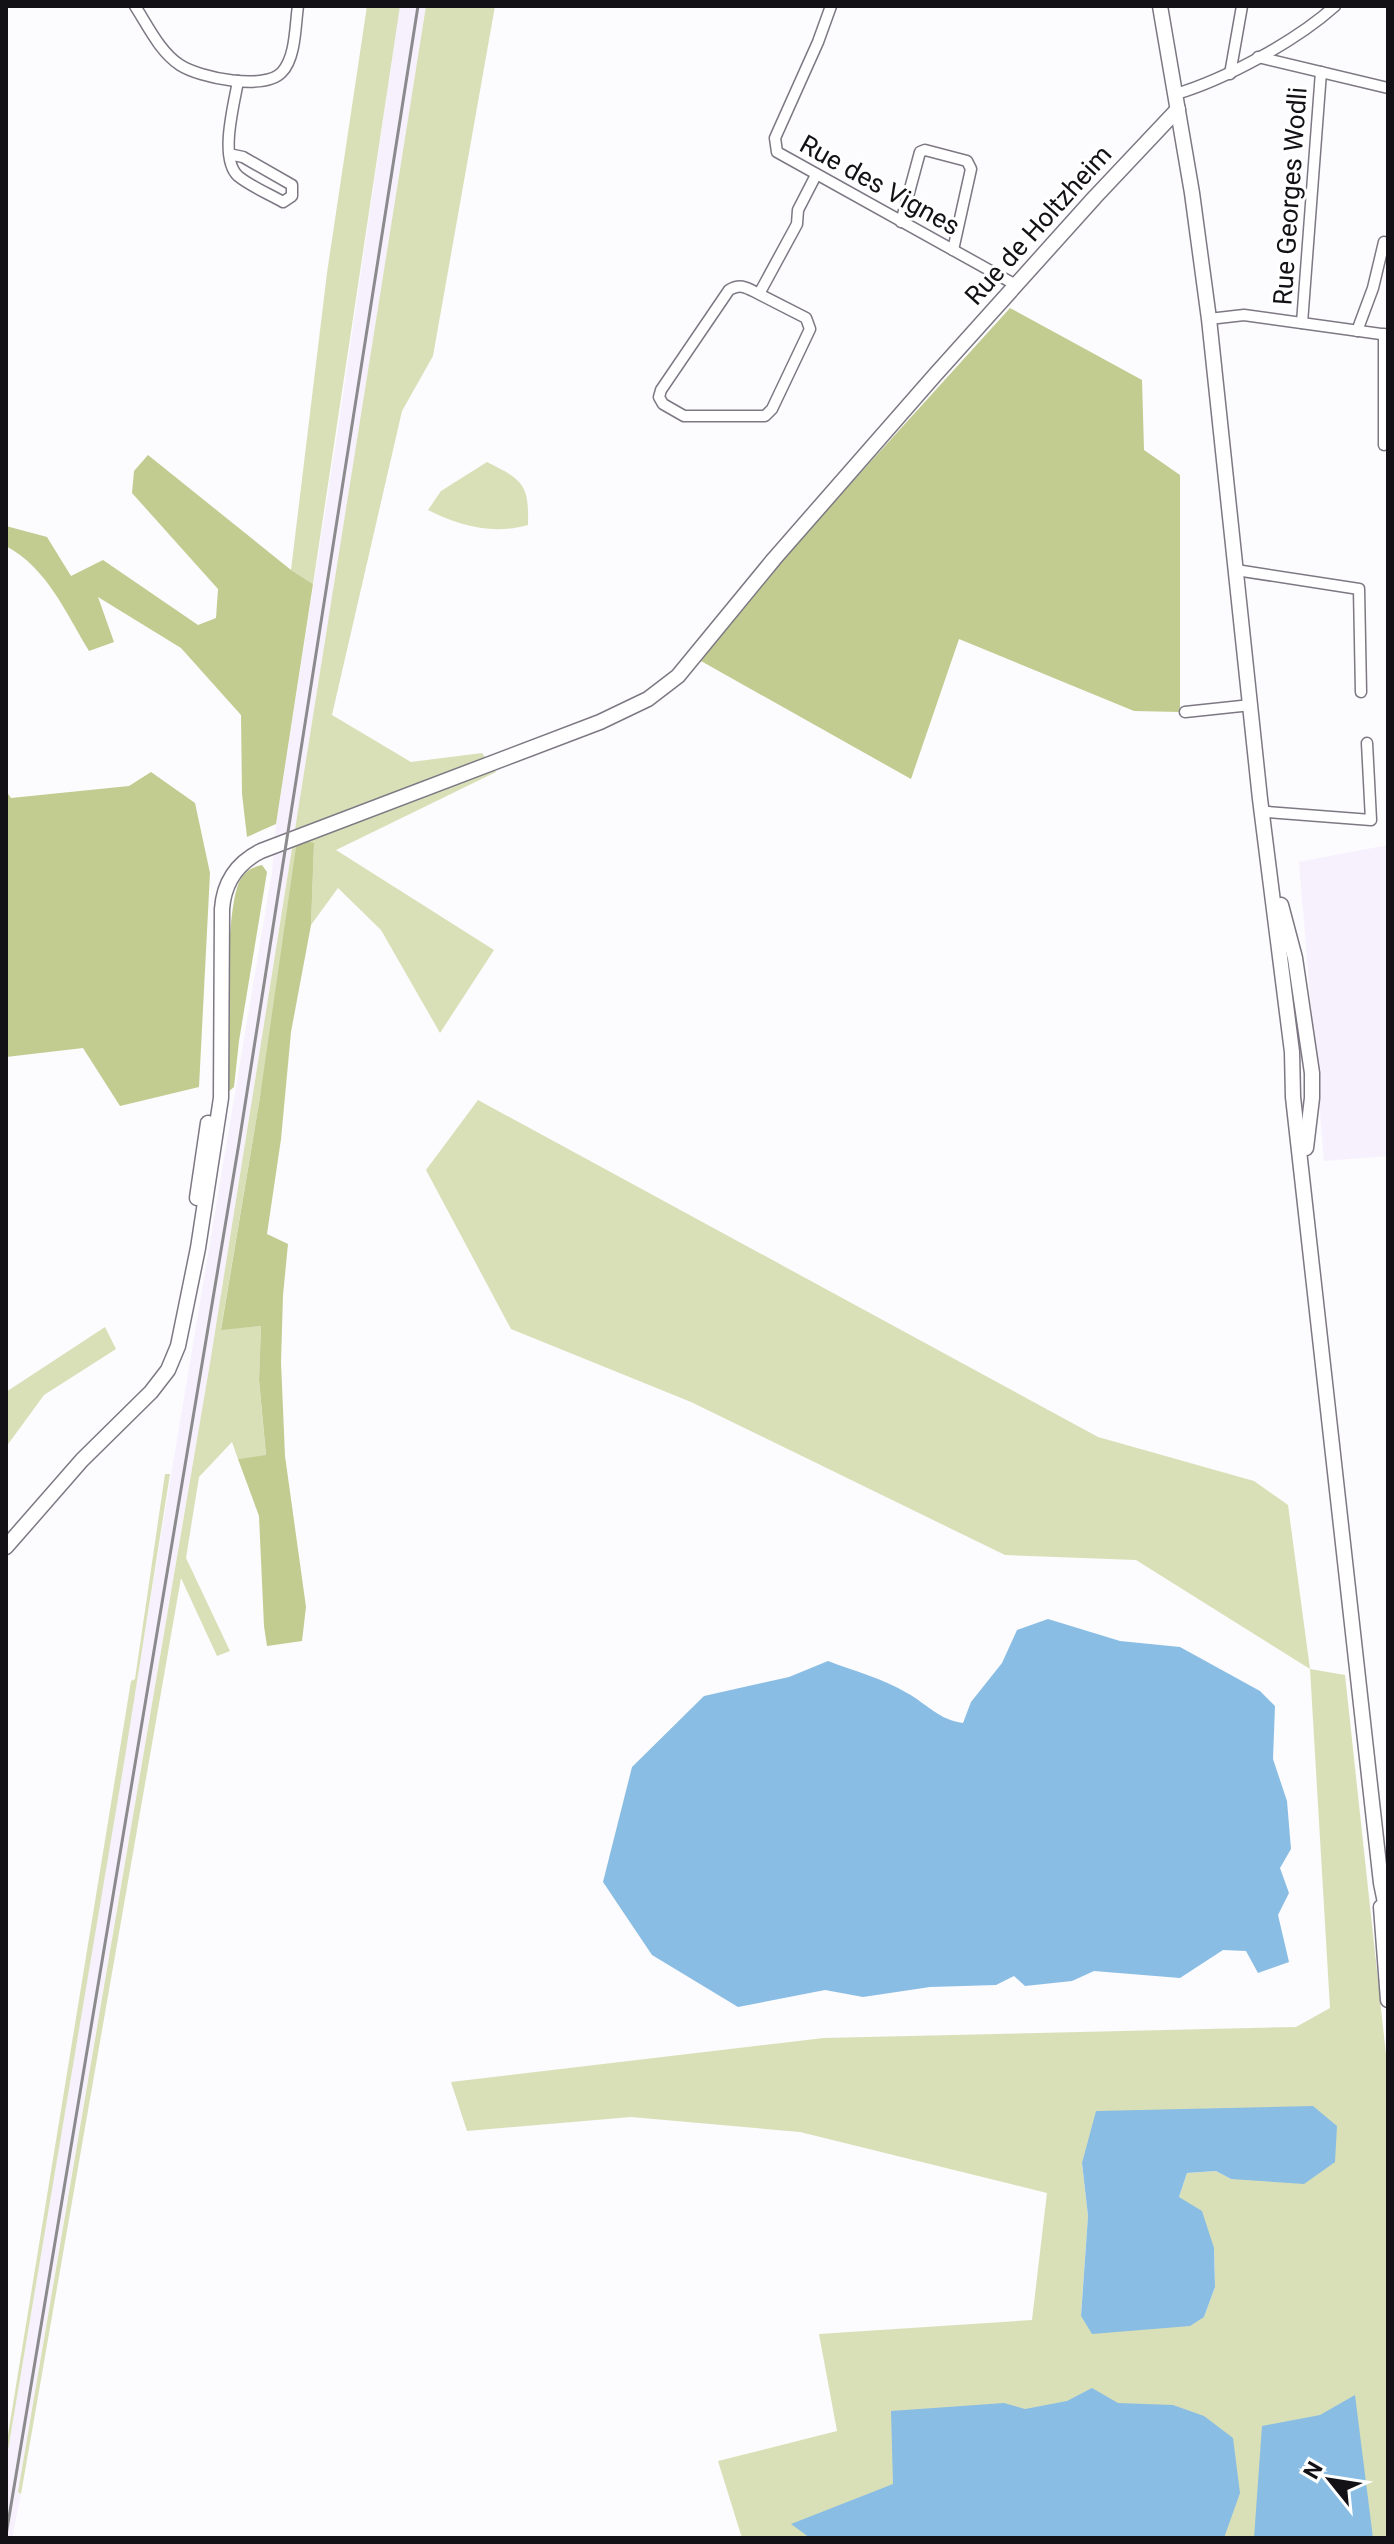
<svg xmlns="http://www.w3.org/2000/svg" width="1394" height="2544" viewBox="0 0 1394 2544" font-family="Roboto,sans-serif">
  <rect width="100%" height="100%" fill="#fcfbfd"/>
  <!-- built -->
  <g fill="#f7f1fd">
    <path d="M400,6h26l-215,1351 -156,915 -36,219 2,3 -9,44h-6v-76l266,-1590 4,-48 62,-395z"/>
    <path d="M1388,845v311l-64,5 -25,-299z"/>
  </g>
  <!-- green -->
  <g fill="#d9e0b8" fill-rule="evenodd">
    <path d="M367,6h33l-87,578 -22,-14 36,-297z"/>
    <path d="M426,6h69l-62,350 -31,55 -70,304 79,47 71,-9 14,19 -160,78 158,100 -54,83 -59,-103 -43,-42 -27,37 3,-82 -54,254 -39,232 40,-3 -2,55 7,75 -28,3 -6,-17 -33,35 -13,81 44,93 -13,5 -36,-78 -160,916 -3,-2 193,-1135z"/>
    <path d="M487,462c36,18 42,22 41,63 -35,10 -69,1 -100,-15l13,-19z"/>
    <path d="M478,1100l620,337 156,44 34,24 22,164 35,6 43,398v465h-646l-24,-77 119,-30 -18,-97 213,-14 15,-127 -247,-61 -169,-15 -164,14 -16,-49 373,-44 472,-11 34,-19 -20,-339 -174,-109 -131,-5 -314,-153 -180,-73 -85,-159zM1334,2162l-103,17 -15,-8 -29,2 -8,24 35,51 1,39 -11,30 -123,-2 7,-99 -6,-53z"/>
    <path d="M105,1327l11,22 -72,46 -38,52v-55z"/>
    <path d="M165,1474h5l-46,289 -118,699v-15l125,-766 4,-2z"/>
  </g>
  <!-- forest -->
  <g fill="#c2cb90">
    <path d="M1010,308l132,72 2,70 36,25v237l-46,-1 -175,-72 -48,140 -210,-118 75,-95z"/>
    <path d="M148,455l143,115 22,14 -37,240 -29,13 -5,-43 -1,-79 -60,-67 -83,-51 16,45 -25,9c-23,-38 -42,-83 -83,-105v-20l41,11 24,39 32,-16 95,65 18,-7 2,-29 -86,-96 2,-22z"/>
    <path d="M151,772l44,31 15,70 -11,214 -79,19 -37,-58 -77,9v-266l5,7 118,-12z"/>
    <path d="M305,841l9,2 -3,82 -20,107 -10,107 -14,95 21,10 -5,51 -2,67 4,94 21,151 -4,34 -35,5 -3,-20 -5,-110 -21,-57 28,-4 -7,-75 2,-54 -40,4 39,-233 36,-250z"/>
    <path d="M262,865l5,7 -28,169 -5,46 -6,5c1,-40 -5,-190 14,-215 6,-8 12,-10 20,-12z"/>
  </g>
  <!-- water -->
  <g fill="#89bde4">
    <path d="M1048,1619l72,22 60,6 80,44 15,15 -2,53 14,42 4,48 -11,19 9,25 -11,22 11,47 -31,11 -12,-22 -23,-1 -43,28 -86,-7 -22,10 -47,5 -11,-10 -18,9 -66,2 -67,10 -38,-7 -87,17 -86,-52 -49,-73 29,-115 72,-71 85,-19 39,-16c26,10 56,18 79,32 20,11 32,27 56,30l8,-21 31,-39 15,-33z"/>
    <path d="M1313,2106l24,20 -2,36 -31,22 -73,-5 -15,-8 -29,2 -8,24 23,14 12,37 1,39 -11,30 -14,9 -98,8 -11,-18 7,-100 -6,-53 14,-52z"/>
    <path d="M1092,2388l26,15 55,2 31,11 29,22 7,55 -16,45h-414l-19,-14 102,-40 -2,-73 113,-8 21,6 42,-8z"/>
    <path d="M1355,2395l18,143h-119l8,-112 58,-11z"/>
  </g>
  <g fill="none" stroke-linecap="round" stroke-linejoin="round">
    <!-- minor casing -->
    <g stroke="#7d7883" stroke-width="13">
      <g id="minor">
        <path d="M135,6c13,20 25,46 45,59 20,13 85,26 102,7 14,-15 13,-46 16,-66"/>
        <path d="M831,6l-13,36 -43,96 2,14 239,133"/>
        <path d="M1258,57l130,31"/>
        <path d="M1230,74l12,-68"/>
        <path d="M1176,94c50,-15 120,-53 159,-88"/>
        <path d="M229,154l14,3 49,28v11l-9,6c-14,-8 -33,-16 -45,-26 -19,-18 -4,-71 0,-95"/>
        <path d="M901,222l19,-70 5,-2 42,11 4,8 -18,81"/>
        <path d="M759,294l47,24 4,11 -38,80 -7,7h-81l-21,-12 -4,-7 2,-7 68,-100c12,-7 18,-2 30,4l38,-70 1,-14 18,-35"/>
        <path d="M1209,319l35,-4 144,20"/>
        <path d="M1302,323l19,-251"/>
        <path d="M1357,331l16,-43 11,-46"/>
        <path d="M1384,445v-111"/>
        <path d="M1236,570l123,19 2,103"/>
        <path d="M1185,712l66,-7"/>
        <path d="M1262,814l6,-2 103,8 -4,-77"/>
      </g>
    </g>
    <!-- secondary casing -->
    <g stroke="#7d7883" stroke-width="17">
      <g id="secondary">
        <path d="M1160,6l32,187 17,126 51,480 32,253 1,45 88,786 7,34"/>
        <path d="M1281,905l14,53 17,115v25l-6,50"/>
        <path d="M197,1198l11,-75"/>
        <path d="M6,1547l76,-87 69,-68 17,-22 10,-24 20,-98 23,-150 1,-189c2,-27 15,-46 39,-58l339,-129 48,-23 30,-23 96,-117 161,-184 160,-178 83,-88"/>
        <path d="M1381,1907l7,93"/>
      </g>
    </g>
    <!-- minor -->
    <use href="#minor" stroke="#fff" stroke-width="10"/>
    <!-- secondary -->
    <use href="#secondary" stroke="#fff" stroke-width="14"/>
    <!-- rail -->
    <path stroke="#8b8a8d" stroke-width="3" d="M6,2535l233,-1392 179,-1137"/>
  </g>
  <g text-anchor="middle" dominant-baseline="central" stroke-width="6" stroke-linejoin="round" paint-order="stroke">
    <!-- street labels -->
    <g font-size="26" fill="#131115" stroke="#fff">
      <text transform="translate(880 185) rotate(29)">Rue des Vignes</text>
      <text transform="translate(1290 196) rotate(-86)">Rue Georges Wodli</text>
      <text transform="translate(1038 225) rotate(-48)">Rue de Holtzheim</text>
    </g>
  </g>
  <!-- border -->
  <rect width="1394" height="2544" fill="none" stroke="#131115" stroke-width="16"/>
  <!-- north arrow -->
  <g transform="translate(1330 2480) rotate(300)" stroke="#ffffff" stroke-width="6" paint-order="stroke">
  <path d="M0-6L14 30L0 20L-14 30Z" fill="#131115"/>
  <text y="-12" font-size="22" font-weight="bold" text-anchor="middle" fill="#131115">N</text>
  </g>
</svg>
